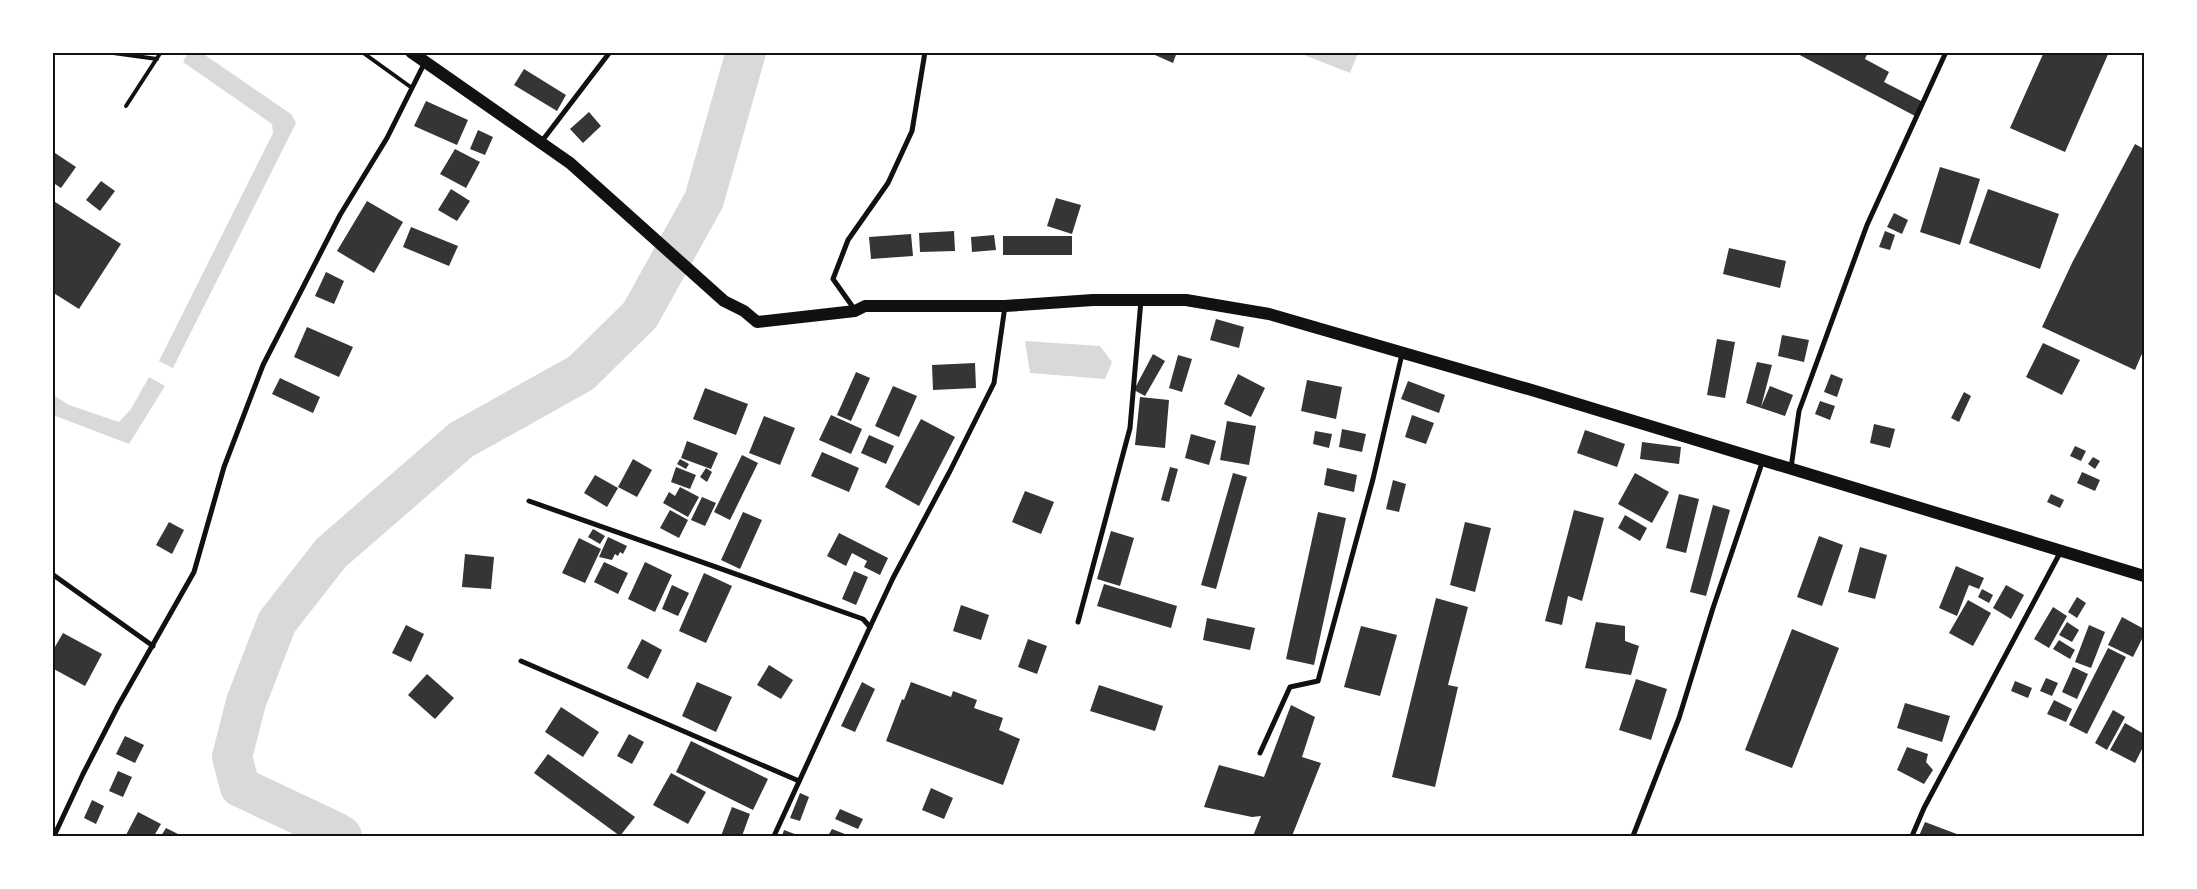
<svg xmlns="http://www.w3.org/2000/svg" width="2197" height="889" viewBox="0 0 2197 889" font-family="Jost,sans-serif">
  <rect width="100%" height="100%" fill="#fff"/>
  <!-- water -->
  <g fill="#d9d9d9">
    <path d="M188,53h14l89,61 5,9 -123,245 -14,-7 114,-228 -1,-9 -89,-62z"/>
    <path d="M1299,53h59l-8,20z"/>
    <path d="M1025,341l75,5 12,16 -7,17 -75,-6z"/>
    <path d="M149,377l16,9 -36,58 -76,-29v-20l16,10 50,17 12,-13z"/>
  </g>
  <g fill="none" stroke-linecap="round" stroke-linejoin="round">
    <!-- river -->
    <path stroke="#d9d9d9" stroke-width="40" d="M342,836l-8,-5 -94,-44 -8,-30 14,-55 31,-80 54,-69 130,-113 120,-67 59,-58 64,-115 42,-148"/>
  </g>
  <!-- building -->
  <g fill="#353535">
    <path d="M1156,52h21l-4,11 -18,-8z"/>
    <path d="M1794,52h74l-3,7 24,13 -5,10 39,20 -8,14z"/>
    <path d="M2044,52h65l-44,100 -55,-24z"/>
    <path d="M524,69l42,26 -9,16 -43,-26z"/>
    <path d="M426,101l42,19 -11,25 -43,-19z"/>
    <path d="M589,112l12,14 -18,17 -13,-14z"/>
    <path d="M478,130l15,7 -8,18 -15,-6z"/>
    <path d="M2135,144l9,5v200l-9,21 -93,-43 30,-64z"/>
    <path d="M455,149l25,13 -14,26 -26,-14z"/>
    <path d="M52,151l24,16 -15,21 -9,-6z"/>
    <path d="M1940,167l40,12 -20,66 -40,-13z"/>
    <path d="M101,181l14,10 -15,20 -14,-11z"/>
    <path d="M451,189l19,12 -13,20 -19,-11z"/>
    <path d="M1988,189l71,25 -19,55 -71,-26z"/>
    <path d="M1056,198l25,7 -9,29 -25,-8z"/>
    <path d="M52,200l69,44 -42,65 -27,-17z"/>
    <path d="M367,201l36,21 -29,51 -37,-22z"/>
    <path d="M1894,213l14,7 -6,14 -15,-7z"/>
    <path d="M411,227l47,19 -9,20 -46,-19z"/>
    <path d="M954,231l1,20 -35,1 -1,-19z"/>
    <path d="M1885,231l10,4 -5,15 -11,-3z"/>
    <path d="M911,234l2,22 -42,3 -2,-22z"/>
    <path d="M994,235l2,15 -24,2 -1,-15z"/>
    <rect x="1003" y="236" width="69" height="19"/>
    <path d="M1729,248l57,13 -6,27 -57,-14z"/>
    <path d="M326,272l18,9 -10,23 -19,-8z"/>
    <path d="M1216,319l28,8 -5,21 -29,-8z"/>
    <path d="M307,327l46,20 -14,30 -45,-20z"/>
    <path d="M1782,335l27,5 -5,22 -26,-6z"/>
    <path d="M1717,339l18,3 -10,56 -18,-3z"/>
    <path d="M2043,343l37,17 -18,35 -36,-18z"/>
    <path d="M1153,354l12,7 -20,35 -11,-6z"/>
    <path d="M1178,355l14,4 -10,33 -13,-4z"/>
    <path d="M1757,362l15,3 -11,42 9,-21 23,9 -8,21 -39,-13z"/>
    <path d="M975,363l1,25 -43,2 -1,-25z"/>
    <path d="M856,372l14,6 -19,43 -14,-6z"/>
    <path d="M1238,374l27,14 -14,29 -27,-13z"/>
    <path d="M1831,374l12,5 -6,18 -13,-5z"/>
    <path d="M280,378l40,19 -7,16 -41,-19z"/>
    <path d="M1307,380l35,7 -6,32 -35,-8z"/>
    <path d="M1408,381l37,14 -6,18 -38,-14z"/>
    <path d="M893,386l24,10 -18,41 -24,-11z"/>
    <path d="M705,388l43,16 -12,31 -43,-16z"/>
    <path d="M1964,392l7,4 -12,26 -8,-4z"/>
    <path d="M1140,397l29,3 -4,48 -30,-3z"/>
    <path d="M1820,401l15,5 -5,14 -15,-6z"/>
    <path d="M831,415l31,14 -11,25 -32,-14z"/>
    <path d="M1412,415l22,8 -8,21 -21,-7z"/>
    <path d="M764,416l31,12 -15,37 -31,-12z"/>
    <path d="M921,419l34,18 -36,69 -34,-19z"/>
    <path d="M1227,421l29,5 -7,39 -29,-5z"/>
    <path d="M1874,424l21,5 -5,19 -20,-5z"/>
    <path d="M1342,429l24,5 -4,18 -23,-5z"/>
    <path d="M1585,430l40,14 -8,23 -40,-14z"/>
    <path d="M1315,431l17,3 -3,14 -16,-4z"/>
    <path d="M1191,434l25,7 -7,24 -24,-7z"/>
    <path d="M869,435l25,11 -8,18 -25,-11z"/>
    <path d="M687,441l31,12 -7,16 -30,-11z"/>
    <path d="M1642,442l39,5 -2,17 -39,-5z"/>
    <path d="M2075,446l11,5 -5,10 -11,-5z"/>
    <path d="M822,452l37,16 -10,24 -38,-16z"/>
    <path d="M742,455l16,8 -28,57 -16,-8z"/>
    <path d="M2093,457l7,4 -5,8 -7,-5z"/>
    <path d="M633,459l19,11 -15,27 -19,-10z"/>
    <path d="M680,459l9,5 -3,5 -9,-5z"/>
    <path d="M676,467l20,8 -6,14 -19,-7z"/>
    <path d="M1170,467l8,2 -9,33 -8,-2z"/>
    <path d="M706,468l6,4 -5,10 -7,-5z"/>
    <path d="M1327,468l30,7 -3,17 -30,-7z"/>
    <path d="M2082,472l18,8 -5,11 -18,-8z"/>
    <path d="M1233,473l14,4 -31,112 -15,-4z"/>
    <path d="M1635,473l34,19 -17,31 -34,-19z"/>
    <path d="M595,475l23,13 -11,19 -23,-14z"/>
    <path d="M1393,480l13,4 -7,28 -13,-3z"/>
    <path d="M680,487l19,10 -11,20 -25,-14 6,-11 6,4z"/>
    <path d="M1025,491l29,11 -13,32 -29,-12z"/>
    <path d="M1679,494l20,5 -13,54 -20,-5z"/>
    <path d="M2051,494l13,6 -4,8 -13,-6z"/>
    <path d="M702,497l14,6 -11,23 -14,-6z"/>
    <path d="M1713,505l17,5 -24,86 -16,-4z"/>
    <path d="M670,510l18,10 -9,18 -19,-10z"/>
    <path d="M1574,510l30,8 -22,83 -14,-5 -6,29 -17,-4z"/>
    <path d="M743,512l19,8 -22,49 -19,-9z"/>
    <path d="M1318,512l28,6 -32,147 -28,-6z"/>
    <path d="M1625,515l22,13 -7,13 -22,-13z"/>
    <path d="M169,522l15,8 -12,24 -16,-9z"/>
    <path d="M1465,522l26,6 -16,64 -25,-7z"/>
    <path d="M593,529l12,7 -5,8 -12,-7z"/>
    <path d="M1111,531l23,7 -14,48 -23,-7z"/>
    <path d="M839,533l49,25 -8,17 -16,-8 3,-6 -15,-8 -6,13 -19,-10z"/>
    <path d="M1819,536l24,9 -21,61 -25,-9z"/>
    <path d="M608,537l19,9 -4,8 -3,-2 -2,4 -3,-2 -3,6 -13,-3z"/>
    <path d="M579,538l22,11 -16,34 -23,-10z"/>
    <path d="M1860,547l27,8 -12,44 -27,-7z"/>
    <path d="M465,554l29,3 -3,32 -29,-2z"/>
    <path d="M604,562l24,11 -10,21 -24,-12z"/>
    <path d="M645,562l27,13 -17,37 -27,-13z"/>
    <path d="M1956,566l28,12 -5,11 -10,-4 -12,31 -18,-8z"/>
    <path d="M854,571l14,6 -12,28 -14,-6z"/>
    <path d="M704,573l28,13 -26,57 -27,-12z"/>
    <path d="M1104,584l73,22 -6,22 -74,-22z"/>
    <path d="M672,585l17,8 -11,23 -16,-7z"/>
    <path d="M2006,585l18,10 -13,24 -18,-11z"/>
    <path d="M1982,589l11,6 -4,8 -11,-6z"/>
    <path d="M2077,597l9,6 -9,15 -9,-6z"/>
    <path d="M1436,598l32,9 -20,78 10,2 -23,100 -43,-10z"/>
    <path d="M1968,600l23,13 -18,33 -24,-13z"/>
    <path d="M961,605l28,10 -8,25 -28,-9z"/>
    <path d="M2053,607l14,9 -18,32 -15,-9z"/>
    <path d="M2122,617l22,12v6l-11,22 -25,-12z"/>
    <path d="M1207,618l48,10 -5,22 -47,-10z"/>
    <path d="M1596,622l29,4v15l14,5 -8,29 -46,-7z"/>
    <path d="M2067,622l12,8 -7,12 -13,-7z"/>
    <path d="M406,625l18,9 -13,28 -19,-9z"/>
    <path d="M2089,625l16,7 -14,36 -16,-6z"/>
    <path d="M1361,626l36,9 -17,61 -36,-9z"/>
    <path d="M1792,629l47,19 -47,120 -47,-18z"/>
    <path d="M63,633l39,21 -17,32 -33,-18v-16z"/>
    <path d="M642,639l20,11 -14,29 -21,-11z"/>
    <path d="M1028,639l19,7 -10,28 -19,-7z"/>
    <path d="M2059,640l16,10 -5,9 -17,-10z"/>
    <path d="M2108,648l18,9 -39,77 -18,-9z"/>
    <path d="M769,665l24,15 -12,19 -24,-14z"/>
    <path d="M2073,667l15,7 -11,25 -15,-7z"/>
    <path d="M427,674l27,24 -19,21 -27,-24z"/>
    <path d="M2046,678l12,5 -6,13 -12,-5z"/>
    <path d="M1636,679l31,10 -16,51 -32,-10z"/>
    <path d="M2015,681l17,7 -4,10 -17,-7z"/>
    <path d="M697,682l35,15 -16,35 -34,-16z"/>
    <path d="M862,682l13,7 -20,43 -14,-6z"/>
    <path d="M911,682l40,15 2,-6 24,9 -3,8 29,10 -4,12 21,9 -17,46 -117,-44 16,-42 2,1z"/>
    <path d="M1099,685l64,21 -8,25 -65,-20z"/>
    <path d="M2054,700l18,9 -6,13 -19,-8z"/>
    <path d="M1905,703l45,13 -8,26 -45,-14z"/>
    <path d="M1291,705l24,12 -13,40 19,6 -29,73h-39l8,-20 -9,1 -48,-10 15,-42 45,12z"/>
    <path d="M561,707l38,25 -16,25 -38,-25z"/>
    <path d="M2113,710l12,7 -18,33 -12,-7z"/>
    <path d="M2125,723l19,11v11l-9,18 -25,-13z"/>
    <path d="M629,734l15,8 -12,22 -15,-8z"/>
    <path d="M125,736l19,9 -9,18 -19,-9z"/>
    <path d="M691,741l77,38 -15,31 -77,-38z"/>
    <path d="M1907,747l21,7 -2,8 7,8 -9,14 -27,-14z"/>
    <path d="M548,754l87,63 -15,19 -86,-63z"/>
    <path d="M118,771l14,6 -9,20 -14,-6z"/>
    <path d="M671,773l35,19 -18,32 -35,-19z"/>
    <path d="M931,788l22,10 -9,21 -22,-9z"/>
    <path d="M800,793l9,4 -9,24 -10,-3z"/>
    <path d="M92,800l12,6 -8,18 -12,-6z"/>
    <path d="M732,807l18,7 -8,22h-21z"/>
    <path d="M840,809l23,10 -5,10 -23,-10z"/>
    <path d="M138,812l23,12 -7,12 -28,-1z"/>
    <path d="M1925,822l37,14h-43z"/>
    <path d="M166,828l14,7 -1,1h-18z"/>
    <path d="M832,829l18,7h-22z"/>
    <path d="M784,830l16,6h-18z"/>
  </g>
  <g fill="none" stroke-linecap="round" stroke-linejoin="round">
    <!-- service -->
    <g stroke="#111" stroke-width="4">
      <path d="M106,52l51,7"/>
      <path d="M362,52l50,36"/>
      <path d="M126,106l35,-54"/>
    </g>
    <!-- minor -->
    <g stroke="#111" stroke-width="5">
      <path d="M542,141l68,-89"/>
      <path d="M855,310l-22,-31 15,-39 40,-57 24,-52 13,-79"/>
      <path d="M1791,468l8,-57 68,-186 79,-173"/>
      <path d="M529,501l334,118 7,8 -96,209"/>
      <path d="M52,574l101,72"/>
      <path d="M1078,622l52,-194 11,-128"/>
      <path d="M870,627l23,-49 57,-107 44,-88 11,-77"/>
      <path d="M521,661l278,120"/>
      <path d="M1260,753l30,-66 28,-6 55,-202 29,-125"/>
      <path d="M54,836l29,-62 35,-68 76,-134 30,-105 39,-102 77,-150 47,-77 38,-76"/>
      <path d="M1633,836l46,-118 34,-110 50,-148"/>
      <path d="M1912,836l12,-28 137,-257"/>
    </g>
    <!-- primary -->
    <path stroke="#111" stroke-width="12" d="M411,52l159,111 154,138 20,10 13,11 98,-11 10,-5h140l88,-6h93l83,14 266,77 609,185"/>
  </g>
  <!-- border -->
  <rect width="2197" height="889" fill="none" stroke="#ffffff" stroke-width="108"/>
  <rect x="54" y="54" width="2089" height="781" fill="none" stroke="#111" stroke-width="2"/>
</svg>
